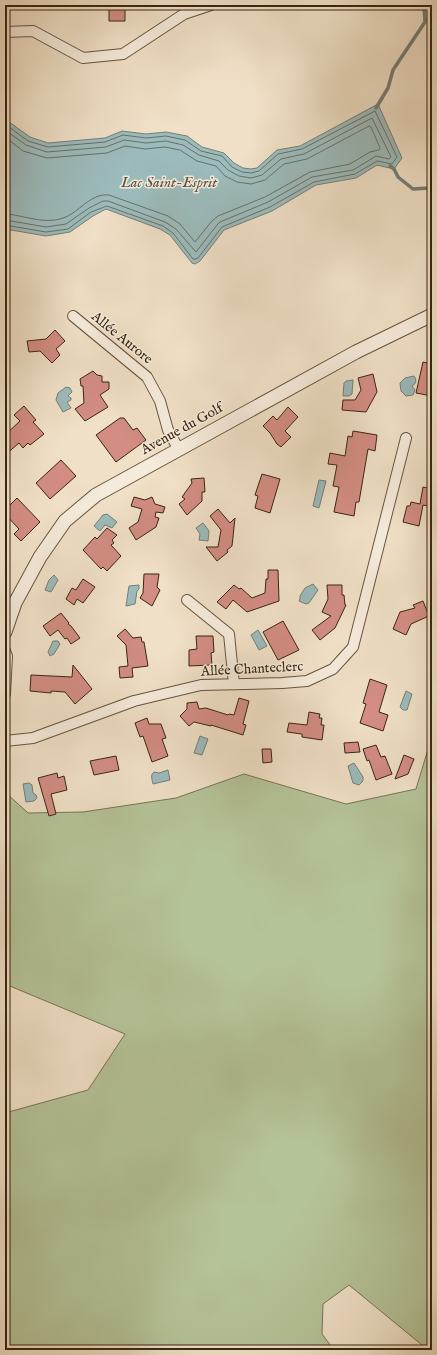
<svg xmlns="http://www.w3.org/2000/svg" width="437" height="1355" viewBox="0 0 437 1355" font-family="'IM FELL English',serif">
  <rect width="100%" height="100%" fill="#f0e0c7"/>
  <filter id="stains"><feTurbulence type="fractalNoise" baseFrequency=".005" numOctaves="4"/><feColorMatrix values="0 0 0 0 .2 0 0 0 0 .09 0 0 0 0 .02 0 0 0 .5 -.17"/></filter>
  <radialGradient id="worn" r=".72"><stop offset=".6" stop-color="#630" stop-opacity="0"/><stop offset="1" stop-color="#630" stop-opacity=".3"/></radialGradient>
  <!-- green -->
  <path fill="#b5c399" stroke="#777455" d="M432,736v614h-4l-79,-65 -26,19 -1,30 12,16h-329v-237l83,-23 37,-56 -120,-50v-192l23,21 55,-1 93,-14 68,-24 102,30 70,-15z"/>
  <!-- water -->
  <g fill="#9cbbbc" stroke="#747f78">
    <path d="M378,104l24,54 -8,11 -17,-4 -21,13 -40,7 -44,26 -48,19 -24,31 -5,3 -3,-1 -22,-28 -10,-6 -54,-20 -13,7 -23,16 -24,4 -41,-7v-110l25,18 18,6 57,-5 17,-7 24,3 20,-2 21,4 15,11 22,6 10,10 9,5 8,1 6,-1 20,-18 23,-4z"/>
    <path d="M414,376c3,4 2,8 -2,10l3,4 -2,5 -7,1 -5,-5 -1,-8 5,-5z"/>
    <path d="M353,380l-1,14 -3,2h-6l1,-13 2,-2z"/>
    <path d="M66,387l4,1 2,4 -4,4 3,2v2l-4,2 4,6 -8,4 -7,-12 2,-7z"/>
    <path d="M319,480l7,1 -7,27 -6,-2z"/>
    <path d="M107,514l10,8 -5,6 -7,-3 -5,6 -6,-5 9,-11z"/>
    <path d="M203,523l6,8 -1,10 -9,-1 1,-6 -4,-6z"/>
    <path d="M54,575l4,5 -7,12 -6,-2 4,-10z"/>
    <path d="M313,584l5,6 -9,13 -3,1 -7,-3 1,-2v-3l5,-8z"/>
    <path d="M139,585v4l-2,2 -2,13 -9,2 3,-20z"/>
    <path d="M258,630l9,16 -8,4 -8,-15z"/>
    <path d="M53,641h5l2,3 -6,10 -4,2 -2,-4z"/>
    <path d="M406,691l6,3 -5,16h-4l-3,-3z"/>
    <path d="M200,736l8,3 -6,16 -8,-2z"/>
    <path d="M354,763l9,14v4l-4,4 -6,-2 -5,-17z"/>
    <path d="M168,770l2,10 -17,4c-1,-5 -3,-9 1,-12l5,1z"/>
    <path d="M29,783l3,2 1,8 3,2 1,3 -3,3 -8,1 -3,-18z"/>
  </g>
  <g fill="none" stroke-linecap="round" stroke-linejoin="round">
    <!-- shore -->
    <g stroke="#6a7066" stroke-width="1">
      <path d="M5,124l23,17 20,6 57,-5 18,-7 23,3 20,-2 19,4 16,11 21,5 10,11 10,5 9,1 8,-2 19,-17 24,-5 73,-38 22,46 -5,7 -15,-3 -22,13 -41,8 -44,25 -48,20 -24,31 -3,1h-2l-20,-26 -10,-7 -56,-20 -16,6 -23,17 -22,3 -41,-7"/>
      <path d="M5,130l21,15 21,7 59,-5 18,-7 22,3 20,-2 17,4 16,10 20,6 9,9 11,6 12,2 11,-3 19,-16 23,-5 68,-36 19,39 -2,2 -13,-3 -23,14 -41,7 -44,25 -48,20 -3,3 -21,27 -20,-23 -11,-7 -57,-21h-5l-14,7 -23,16 -20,3 -41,-7"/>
      <path d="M5,137l18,14 24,7 60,-5 18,-7 20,3 20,-2 15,3 17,11 19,5 9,10 12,6 14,2 14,-4 19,-16 23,-5 62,-33 2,1 9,21 -1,2 -9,2 -20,12 -40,8 -45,25 -47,19 -6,5 -17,21 -15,-18 -12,-8 -59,-21c-19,-2 -30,18 -46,23 -20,7 -38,-3 -58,-4"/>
    </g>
    <!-- stream -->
    <g stroke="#747f78" stroke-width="3.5">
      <path d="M376,108l12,-20 5,-18 32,-48 -1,-17"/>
      <path d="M390,166l4,3 4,8 15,12 16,-1 3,-2"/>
    </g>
  </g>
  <!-- building -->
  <g fill="#d38d83" stroke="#392511">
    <path d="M109,8l16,1v12h-16z"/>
    <path d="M55,330l10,11 -9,8 4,6 -8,8 -12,-12 -11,1 -2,-11 19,-2z"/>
    <path d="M423,362l9,2v32l-16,-3z"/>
    <path d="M93,371l4,4 5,1v6h7v7l-9,6 8,12 -23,14 -10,-12 9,-6 -1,-17h-2l-1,-7z"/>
    <path d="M373,374l4,18 -11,20 -24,-2 1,-10h12l6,-10 -3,-12z"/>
    <path d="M24,406l12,14 -3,2 11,12 -14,11 -2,-2 -5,5 -4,-5 -14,12v-20l15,-14 -6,-6z"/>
    <path d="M288,407l10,10 -13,14 6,6 -10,10 -4,-3 -7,-11 -7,-7 10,-10 4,4z"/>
    <path d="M120,418h4l9,12 4,-2 9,12 -30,22 -20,-27z"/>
    <path d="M353,431l24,4 -2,16 -7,-2 -9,53h-3l-2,14 -20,-4 5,-25 -6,-1 4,-21 -9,-1 2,-11 15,3 3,-20 4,1z"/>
    <path d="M61,460l15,16 -26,23 -14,-16z"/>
    <path d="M262,474l18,5 -10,34 -15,-5 3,-12 -3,-1z"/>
    <path d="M204,478l1,14h-3v9l-15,14 -8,-11 6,-5 -3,-2 10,-14 -1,-4z"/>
    <path d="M423,487l9,2v18l-9,-2 -4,21 -16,-4 4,-16h3l1,-4 9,2z"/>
    <path d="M134,497l11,3 7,-3 3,7 10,3 -2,6 -7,-1 -1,5 4,1 -3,9 -20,13 -7,-12 9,-6 4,-13 -11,-3z"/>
    <path d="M17,498l23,24 -19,19 -7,-7 5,-5 -14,-15v-4z"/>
    <path d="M218,509l12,14 5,-5 -3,28 -5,4 1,2 -11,9 -11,-14h12l3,-17 -11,-14z"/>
    <path d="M107,528l10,7 -5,5 2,3 -3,2 10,11 -14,15 -4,-4 -2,2 -18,-19 12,-13 2,2z"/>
    <path d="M268,570h10l1,31 -32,11 -14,-12 -7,9 -9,-7 17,-17 5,4 2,-1 11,10 13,-5 1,-14h2z"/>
    <path d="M144,574h15l-2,13 3,3 -8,16 -12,-8 3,-5z"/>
    <path d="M83,579l12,8 -12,16 -6,-4 -3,6 -8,-6 6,-11 4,2z"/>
    <path d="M327,585h15v10h2l1,10h1l-11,23 -15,12 -8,-10 19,-14 -9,-4 6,-13z"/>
    <path d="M423,601l6,15 -18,8 -5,11 -13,-6 7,-17 15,-4 -2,-3z"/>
    <path d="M61,613l8,10 -1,1 3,2 9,12 -9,6 -4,-6 -2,1 -7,-9 -8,6 -7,-10z"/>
    <path d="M283,621l16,29 -21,10 -15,-28z"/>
    <path d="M125,629l8,9 8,-1 1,5h2l4,24 -16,2 1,9 -13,1 -1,-11 9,-1 -2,-21 -9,-9z"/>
    <path d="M196,636h17l1,16 -3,1 1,12 -23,1v-16l8,-1z"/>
    <path d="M73,665l19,24 -17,15 -10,-12 -14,-1v2l-21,-2 1,-16 41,2z"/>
    <path d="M370,679l17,6 -8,27 9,3 -5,16 -23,-8 6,-19 -3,-1z"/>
    <path d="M239,698l10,3 -6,23 3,1 -3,10 -32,-10v1l-17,-4 -5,4 -9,-10 7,-7v-6l10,-1 2,7 7,-1 22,7 1,-1 5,1z"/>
    <path d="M309,712l11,2 -1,4h3l-1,7h3l-2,15 -20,-3v-3l-15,-2 2,-9 18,2z"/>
    <path d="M147,718l2,6h12l5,14 -4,1 6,17 -16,6 -9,-26 -3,1 -5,-14z"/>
    <path d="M358,742l2,10 -15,1 -1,-10z"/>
    <path d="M376,745l5,12 4,-1 7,18 -16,6 -7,-20 -2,1 -4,-12z"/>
    <path d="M262,749h9l1,13 -9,1z"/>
    <path d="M404,755l10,4 -6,15 -13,5z"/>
    <path d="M116,756l3,14 -25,5 -4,-14z"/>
    <path d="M57,773l1,5 6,-2 3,14 -16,4 5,20 -7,2 -11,-38z"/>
  </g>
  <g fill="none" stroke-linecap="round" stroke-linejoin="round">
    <!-- minor casing -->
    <g stroke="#67543e" stroke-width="12">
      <g id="minor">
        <path d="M5,32l28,-1 50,27 40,-4 61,-40 27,-9"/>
        <path d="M73,316l74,61 13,24 8,29 11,20"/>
        <path d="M187,600l42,34 5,50"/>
        <path d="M5,651l2,5 -2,38"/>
        <path d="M5,741l28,-3 101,-37 67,-16 81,-2 25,-2 26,-12 20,-22 53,-209"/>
      </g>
    </g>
    <!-- tertiary casing -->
    <g stroke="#67543e" stroke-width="15">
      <path id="tertiary" d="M5,632l10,-29 25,-46 25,-36 31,-26 260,-143 76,-37"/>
    </g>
    <!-- minor -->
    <use href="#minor" stroke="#f5ebdb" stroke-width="10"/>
    <!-- tertiary -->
    <use href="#tertiary" stroke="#f5ebdb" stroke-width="13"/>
  </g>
  <g text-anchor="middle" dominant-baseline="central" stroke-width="3" stroke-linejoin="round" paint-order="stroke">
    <!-- street labels -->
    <g font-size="14" fill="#392511" stroke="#f5ebdb">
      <text transform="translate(122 338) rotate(39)">Allée Aurore</text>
      <text transform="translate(182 429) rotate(-29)">Avenue du Golf</text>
      <text transform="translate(252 669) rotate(-3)">Allée Chanteclerc</text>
    </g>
    <!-- water labels -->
    <g font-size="15" font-style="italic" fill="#575244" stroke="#f5ebdb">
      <text x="169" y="182">Lac Saint-Esprit</text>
    </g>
  </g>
  <!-- margin -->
  <rect width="437" height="1355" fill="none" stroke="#f0e0c7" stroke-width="20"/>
  <rect x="6" y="6" width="425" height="1343" fill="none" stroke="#392511" stroke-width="2"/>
  <rect x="10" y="10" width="417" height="1335" fill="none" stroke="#392511"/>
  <rect width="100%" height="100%" filter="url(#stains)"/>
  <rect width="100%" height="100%" fill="url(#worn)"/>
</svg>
